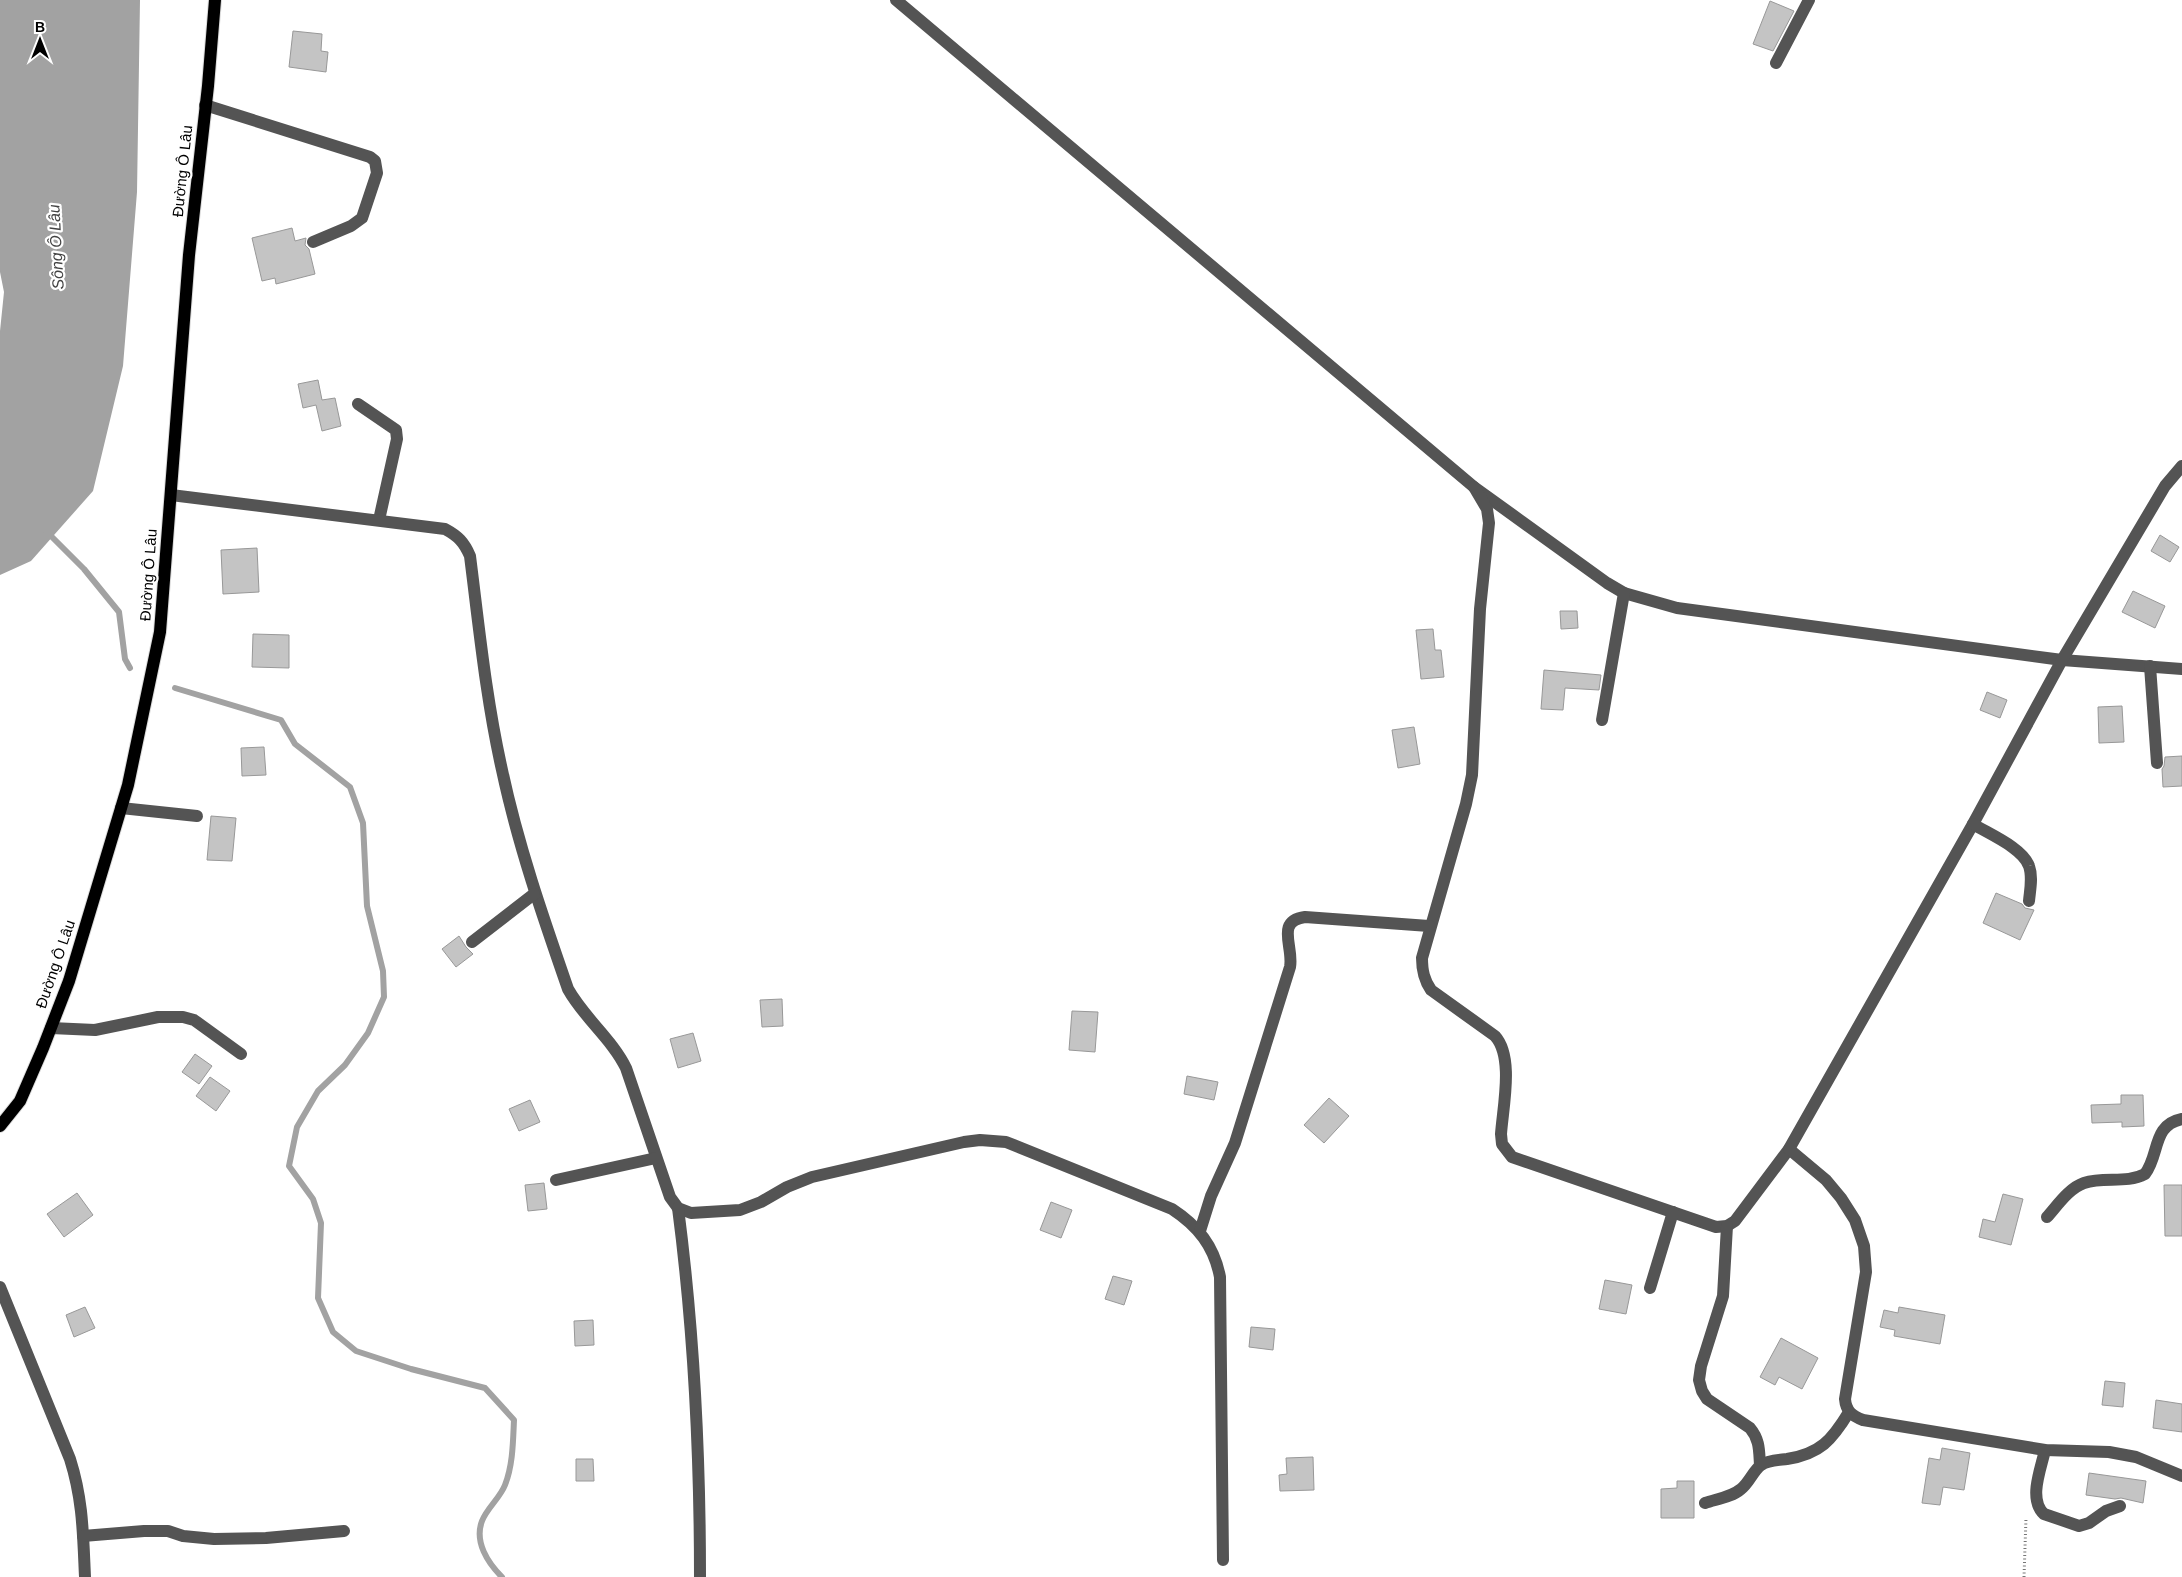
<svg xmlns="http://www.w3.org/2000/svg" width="2182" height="1577" viewBox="0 0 2182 1577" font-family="Arial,sans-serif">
  <rect width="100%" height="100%" fill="#fff"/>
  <!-- water -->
  <path fill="#a2a2a2" d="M0,0h140l-3,192 -14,174 -30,125 -62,70 -31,14v-244l4,-39 -4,-20z"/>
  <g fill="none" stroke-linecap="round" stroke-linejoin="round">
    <!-- stream -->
    <g stroke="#a2a2a2" stroke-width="6">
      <path d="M46,531l38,38 35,43 6,47 5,9"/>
      <path d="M175,688l106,32 14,24 55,43 13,36 4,83 16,65 1,26 -16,36 -23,32 -27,26 -21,36 -8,39 24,33 8,24 -3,75 15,34 23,19 55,18 74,19 29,32c-1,21 -1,45 -9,65 -5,13 -18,23 -23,36 -8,21 6,42 20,56"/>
    </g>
  </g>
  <!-- building -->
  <g fill="#c4c4c4" stroke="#989898">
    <path d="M1770,1l24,10 -21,40 -20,-7z"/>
    <path d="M293,31l29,3 -1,17 7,1 -2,20 -37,-5z"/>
    <path d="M292,228l3,13 11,-3 -1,7 4,4 6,25 -39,10 -1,-6 -13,3 -10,-43z"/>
    <path d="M318,380l4,20 13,-2 6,28 -19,5 -6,-26 -13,3 -5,-24z"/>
    <path d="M2160,535l19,12 -9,15 -19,-11z"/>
    <path d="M257,548l2,44 -36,2 -2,-44z"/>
    <path d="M2133,591l32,15 -10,22 -33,-16z"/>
    <path d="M1560,611h17l1,17 -17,1z"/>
    <path d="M1433,629l2,21h6l3,27 -23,2 -5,-49z"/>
    <path d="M253,634l36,1v33l-37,-1z"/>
    <path d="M1544,670l57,5 -2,15 -34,-2 -2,22 -22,-1z"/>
    <path d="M1987,692l20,8 -7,18 -20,-8z"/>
    <path d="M2122,706l2,36 -25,1 -1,-36z"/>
    <path d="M1414,727l6,37 -22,4 -6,-38z"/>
    <path d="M264,747l2,28 -24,1 -1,-28z"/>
    <path d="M2182,756v30l-19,1 -1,-18 2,-3 1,-9z"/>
    <path d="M211,816l25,2 -4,43 -25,-1z"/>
    <path d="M1996,893l26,11 3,4 9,2 -14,30 -37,-17z"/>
    <path d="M459,936l7,11 7,7 -17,13 -14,-18z"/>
    <path d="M782,999l1,27 -21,1 -2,-27z"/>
    <path d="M1072,1011l26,1 -3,40 -26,-2z"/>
    <path d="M693,1033l8,28 -23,7 -8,-29z"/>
    <path d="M195,1054l17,12 -13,18 -17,-12z"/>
    <path d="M1187,1076l31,6 -4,18 -30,-6z"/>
    <path d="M210,1077l20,14 -14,20 -20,-15z"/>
    <path d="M2121,1095h22l1,31 -22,1v-5l-30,1 -1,-18 30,-1z"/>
    <path d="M1329,1098l20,18 -25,27 -20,-18z"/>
    <path d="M530,1100l10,22 -21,9 -10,-22z"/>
    <path d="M544,1183l3,26 -19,2 -3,-26z"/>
    <path d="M2164,1185h18v51h-17z"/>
    <path d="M77,1193l16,22 -29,22 -17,-23z"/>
    <path d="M2003,1194l20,5 -12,46 -32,-8 4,-18 12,3z"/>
    <path d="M1051,1202l21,8 -11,28 -21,-8z"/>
    <path d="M1113,1276l19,5 -8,24 -19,-6z"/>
    <path d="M1605,1280l27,5 -6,29 -27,-5z"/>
    <path d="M85,1307l10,21 -21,9 -8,-22z"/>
    <path d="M1899,1307l46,8 -5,29 -46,-8 1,-6 -15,-3 4,-17 14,3z"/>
    <path d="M593,1320l1,25 -19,1 -1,-25z"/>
    <path d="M1251,1327l24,2 -2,21 -24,-3z"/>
    <path d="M1781,1338l37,20 -16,31 -23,-12 -4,8 -15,-8z"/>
    <path d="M2105,1381l20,2 -2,24 -21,-2z"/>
    <path d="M2156,1400l26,4v28l-29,-4z"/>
    <path d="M1942,1448l28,5 -6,37 -21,-3 -3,18 -18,-2 7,-45 11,2z"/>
    <path d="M1313,1457l1,33 -34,1 -1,-16 8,-1 -1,-16z"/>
    <path d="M576,1459h17l1,22h-18z"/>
    <path d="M2089,1473l57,8 -3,22 -22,-5 -6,1 -29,-4z"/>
    <path d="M1677,1481h17v37h-33v-29l16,-1z"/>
  </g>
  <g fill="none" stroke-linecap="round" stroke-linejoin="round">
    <!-- major casing -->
    <g stroke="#dbdbdb" stroke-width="14">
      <path id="major" d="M0,1126l20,-25 23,-53 26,-67 59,-196 32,-153 29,-377 19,-169 7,-86"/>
    </g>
    <!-- path -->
    <path stroke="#767676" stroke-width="3" stroke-dasharray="1 2.5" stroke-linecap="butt" d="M2024,1577l2,-59"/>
    <!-- minor -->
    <g stroke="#545454" stroke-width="12">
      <path d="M896,0l578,487 133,96 17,10 53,15 385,52 120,9"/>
      <path d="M1776,63l33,-63"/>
      <path d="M205,105l165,52 5,4 2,12 -15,45 -11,8 -38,16"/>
      <path d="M358,404l38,26 1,9 -18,81"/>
      <path d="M1474,487l13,22 2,14 -9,86 -8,166 -6,29 -44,154c0,13 2,22 9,32l64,46c19,21 8,70 6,98l1,10 10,13 204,70 11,-1 8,-5 54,-72 184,-325 89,-164 103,-174 17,-20"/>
      <path d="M171,495l274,34c13,7 19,13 25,27 9,71 16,143 32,214 16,75 41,147 66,219 16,29 44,50 58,79l44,129 8,11 13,5 49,-3 21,-8 26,-15 25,-10 152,-35 16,-2 26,2 166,67c26,17 42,37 48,68l3,283"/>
      <path d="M2150,666l7,97"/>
      <path d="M1602,720l22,-127"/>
      <path d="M121,808l76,8"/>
      <path d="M1973,824c16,10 50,24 56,42 4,11 1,24 0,35"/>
      <path d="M472,942l62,-48"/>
      <path d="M51,1028l44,2 63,-13h25l11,3 47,34"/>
      <path d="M1789,1149l37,31 15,18 14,22 9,26 2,26 -21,127c1,12 7,17 18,21l182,30 64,2 27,5 46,19"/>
      <path d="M556,1180l100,-22"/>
      <path d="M678,1208c16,123 22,245 22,369"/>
      <path d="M2047,1217c10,-11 22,-29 37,-34 20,-7 42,1 61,-9 15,-20 7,-49 37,-55"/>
      <path d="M1727,1226l-4,70 -22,70 -2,14 3,11 5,8 43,29c10,12 9,23 10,37"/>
      <path d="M1200,1231l11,-35 24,-53 55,-176c4,-20 -15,-46 15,-50l124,9"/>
      <path d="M0,1287l70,172c13,41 13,75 15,118"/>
      <path d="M1650,1288l23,-76"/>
      <path d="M2045,1450c-4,19 -17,49 -1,64l35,12 10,-3 17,-12 14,-5"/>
      <path d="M1705,1503c12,-4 27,-6 36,-14 8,-6 12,-18 20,-24 7,-5 18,-5 26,-6 33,-5 45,-19 62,-47"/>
      <path d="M83,1536l61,-5h24l15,5 31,3 52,-1 78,-7"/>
    </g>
    <!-- major -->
    <use href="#major" stroke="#000" stroke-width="12"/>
  </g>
  <g text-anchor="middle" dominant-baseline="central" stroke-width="4.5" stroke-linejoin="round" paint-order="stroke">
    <!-- street labels -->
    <g font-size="15" fill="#000" stroke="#fff">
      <text transform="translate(182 171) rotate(-84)">Đường Ô Lâu</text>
      <text transform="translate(148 575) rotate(-86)">Đường Ô Lâu</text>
      <text transform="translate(55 964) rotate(-71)">Đường Ô Lâu</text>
    </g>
    <!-- water labels -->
    <g font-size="16" font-style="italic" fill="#434343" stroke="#fff">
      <text transform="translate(56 247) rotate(-93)">Sông Ô Lâu</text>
    </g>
  </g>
  <!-- north arrow -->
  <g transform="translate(40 40)" stroke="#ffffff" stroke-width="4" paint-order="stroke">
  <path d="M0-4L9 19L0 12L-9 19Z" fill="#000000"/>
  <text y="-8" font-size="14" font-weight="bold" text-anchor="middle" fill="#000000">B</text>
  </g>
</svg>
